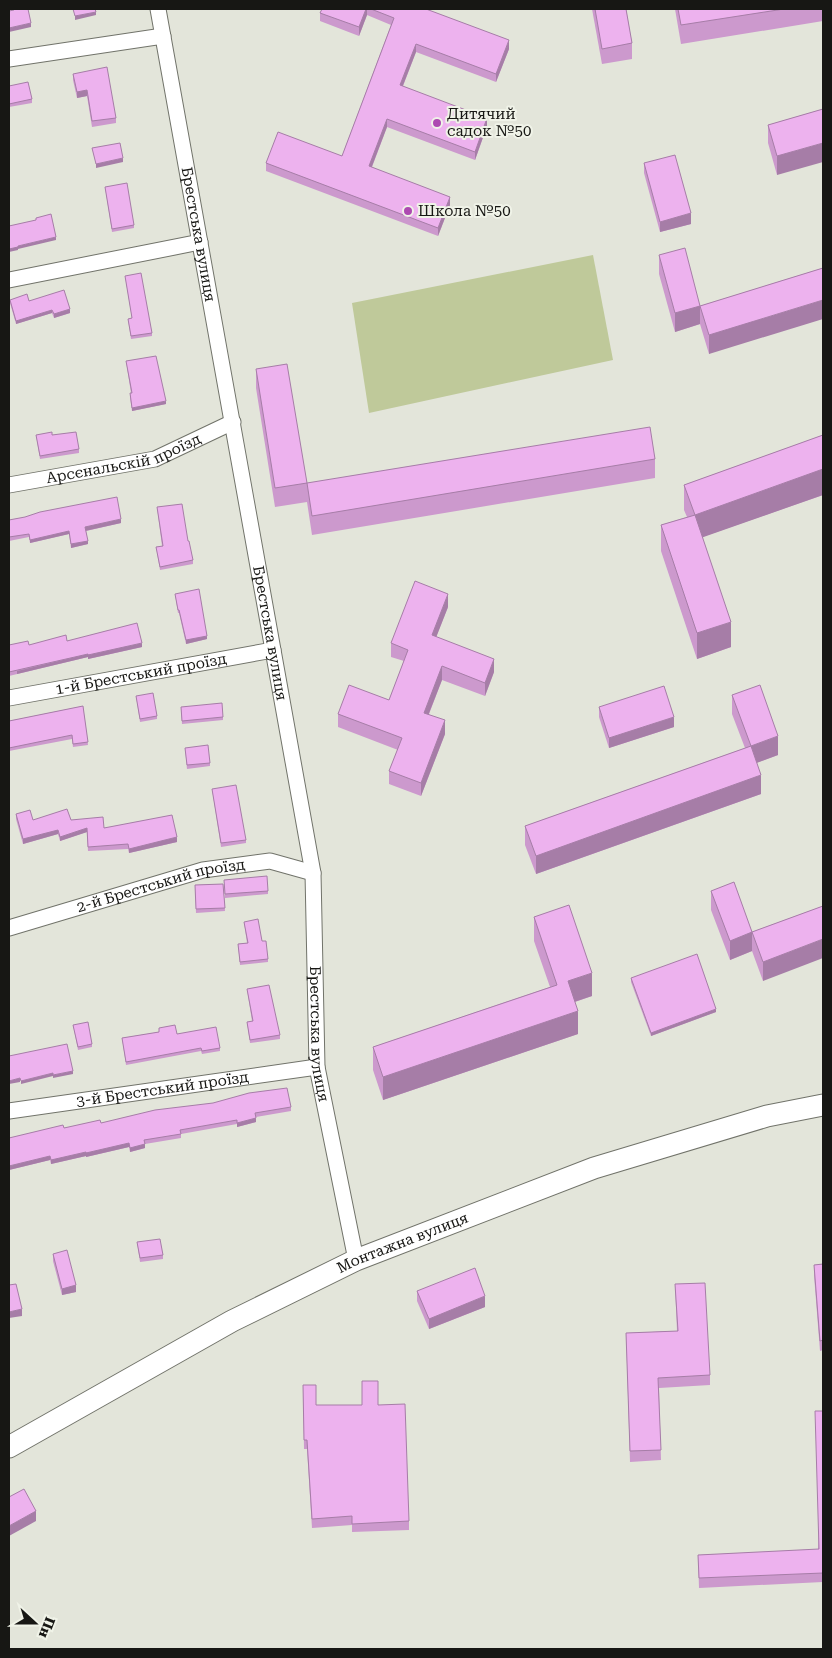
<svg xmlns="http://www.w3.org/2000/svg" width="832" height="1658" viewBox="0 0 832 1658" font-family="'Roboto Serif',serif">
  <rect width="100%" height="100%" fill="#e3e5da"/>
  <!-- green -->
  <path fill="#bfc99a" d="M593,255l20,105 -244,53 -17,-110z"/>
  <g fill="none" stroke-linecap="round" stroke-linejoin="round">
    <!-- street casing -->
    <g stroke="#71736a" stroke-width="17">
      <g id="street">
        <path id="s1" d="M158,9l155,864 4,194 39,193"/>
        <path d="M9,59l154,-23"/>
        <path d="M9,280l191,-38"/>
        <path id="s2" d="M9,485l146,-26 78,-37"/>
        <path id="s3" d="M9,698l264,-48"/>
        <path id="s4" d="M9,928l194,-58 67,-9 43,12"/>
        <path id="s5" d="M9,1111l308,-44"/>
      </g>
    </g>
    <!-- secondary casing -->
    <g stroke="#71736a" stroke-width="23">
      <g id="secondary">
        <path id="s6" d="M9,1447l223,-126 124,-61 238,-92 173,-52 56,-11"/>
      </g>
    </g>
    <!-- street -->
    <use href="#street" stroke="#fff" stroke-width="15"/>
    <!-- secondary -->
    <use href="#secondary" stroke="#fff" stroke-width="21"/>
  </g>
  <!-- wall -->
  <g fill="#cc99cd">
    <path d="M322,9h104l83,40 -13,33 -80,-30 -13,34 84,40 -12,34 -88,-33 -15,40 78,38 -12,31 -172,-65v-8l76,-7 49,-131 -24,-10 -8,21 -39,-15v-8z"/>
    <path d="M592,9h34l6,34v16l-30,5z"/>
    <path d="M675,9h148v12l-142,23z"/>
    <path d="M73,74l43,44v5l-24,4 -5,-31 -10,2 -4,-18z"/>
    <path d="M9,86l23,13v4l-23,4z"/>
    <path d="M823,109l-46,66 -9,-32v-18z"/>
    <path d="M644,163l47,61 -31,8 -16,-59z"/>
    <path d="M105,187l29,38v3l-22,4z"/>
    <path d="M659,255l41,51 123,-38 -114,86 -9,-30 -25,8 -16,-58z"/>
    <path d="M125,276l27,57v3l-21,3 -3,-20 4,-1z"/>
    <path d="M10,300l19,1 41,12 -16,5 -2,-5 -36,11 -6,-21z"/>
    <path d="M126,361l40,43 -34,7 -2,-14v-4h1z"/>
    <path d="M256,369l51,114 348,-24v19l-343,57 -5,-33 -32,5 -19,-119z"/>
    <path d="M36,435h16l27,14v4l-39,6z"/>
    <path d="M823,435v60l-121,42 29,110 -34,12 -36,-108v-26l26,-8 -3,-7v-25z"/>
    <path d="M157,507l36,53v4l-33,6 -4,-23 6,-1z"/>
    <path d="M9,520l112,3 -35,8 2,13 -17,4 -2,-14 -39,9 -1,-6 -20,4z"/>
    <path d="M175,594l32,45 -21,5 -7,-31h-1z"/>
    <path d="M448,607l-12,30 58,35 -9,24 -43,-16 -13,34 16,20 -24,62 -32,-12v-13l9,-21 -60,-23v-13l51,-14 15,-39 -13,-4v-14z"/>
    <path d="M67,641l75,6 -54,12v-2l-79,19v-31h20z"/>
    <path d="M732,695l46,60 -22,8 5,31 -225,80 -11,-29v-19l220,-78 -13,-34z"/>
    <path d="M136,696l21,20v3l-17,3z"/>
    <path d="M83,706l5,39 -15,2 -1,-8 -63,12v-30z"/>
    <path d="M181,707l42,10v3l-41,4z"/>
    <path d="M599,707l75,20 -65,21 -10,-31z"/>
    <path d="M185,748l25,15v3l-23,3z"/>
    <path d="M212,789l34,51v3l-25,4z"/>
    <path d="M16,814l17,6h38l33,8 73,14 -48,11 -1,-4 -40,2 -1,-19 -27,9 -2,-7 -35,10 -7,-25z"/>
    <path d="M224,880l44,11v3l-43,4z"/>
    <path d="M223,884l2,27 -29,2 -1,-28z"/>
    <path d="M711,891l41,41 71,-26 -60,75 -11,-30 -22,9 -19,-50z"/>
    <path d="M534,917l58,79 -17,6 3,32 -195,66 -10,-30v-23l177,-60 -16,-46z"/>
    <path d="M244,922l24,37v3l-28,3 -2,-21 9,-1z"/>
    <path d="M631,978l85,34 -65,24 -20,-54z"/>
    <path d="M247,989l33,46v4l-30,4 -3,-21 5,-1z"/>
    <path d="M73,1025l19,19v3l-14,3z"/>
    <path d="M159,1028l61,20v3l-18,3 -1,-3 -75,14 -4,-27 37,-6z"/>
    <path d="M291,1107v4l-35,6v5l-19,5v-3l-56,10v4l-36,6v4l-15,4 -1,-5 -43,10v-1l-35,8 -1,-4 -41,10 55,-42 37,-5z"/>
    <path d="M137,1242l26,13v4l-23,3z"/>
    <path d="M53,1254l23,38 -14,3 -9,-34z"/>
    <path d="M823,1264v86l-3,1 -6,-76v-10z"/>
    <path d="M675,1284l35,91v10l-51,3 2,72 -31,2 -4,-129 51,-2z"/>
    <path d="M417,1291l68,16 -56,22 -12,-28z"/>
    <path d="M303,1385l13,20h62l31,116v9l-57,2v-7l-40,3 -5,-79h-3z"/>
    <path d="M823,1411v171l-124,6 -1,-33 120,-5z"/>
  </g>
  <!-- shaded-wall -->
  <g fill="#a67da7">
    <path d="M366,9h1v6l-8,21v-9z"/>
    <path d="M96,12v3l-21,5v-4z"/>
    <path d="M31,23v4l-22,5v-4z"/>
    <path d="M509,40v9l-13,33v-8z"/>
    <path d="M416,44v8l-16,41v-8z"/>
    <path d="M87,90v6l-10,2v-6z"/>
    <path d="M487,118v8l-12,34v-8z"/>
    <path d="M387,119v8l-18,47v-8z"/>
    <path d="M823,143v19l-46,13v-19z"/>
    <path d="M123,158v4l-27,6v-4z"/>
    <path d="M450,197v8l-12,31v-8z"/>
    <path d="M691,213v11l-31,8v-10z"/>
    <path d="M56,237v3l-38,9v1l-9,2v-3l9,-3z"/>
    <path d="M823,300v19l-114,35v-19z"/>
    <path d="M700,306v18l-25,8v-19z"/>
    <path d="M70,309v4l-16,5v-4z"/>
    <path d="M52,310v3l-36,11v-3z"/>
    <path d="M166,401v3l-34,7v-3z"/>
    <path d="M823,469v26l-128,45v-25z"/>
    <path d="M121,519v4l-36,8v-4z"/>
    <path d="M69,531v3l-39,9v-3z"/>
    <path d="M88,541v3l-17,4v-4z"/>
    <path d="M448,594v13l-16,41v-13z"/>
    <path d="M731,622v25l-34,12v-26z"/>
    <path d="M207,636v3l-21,5v-4z"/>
    <path d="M142,643v4l-54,12v-4z"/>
    <path d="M88,654v3l-71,17v-3z"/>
    <path d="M494,659v13l-9,24v-13z"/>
    <path d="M442,666v14l-18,46v-13z"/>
    <path d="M674,717v10l-65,21v-10z"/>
    <path d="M445,720v14l-24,62v-13z"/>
    <path d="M778,736v19l-27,10v-19z"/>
    <path d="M761,775v19l-225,80v-18z"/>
    <path d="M87,828v4l-27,9v-4z"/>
    <path d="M58,830v4l-35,10v-5z"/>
    <path d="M177,837v5l-48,11v-4z"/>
    <path d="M752,932v19l-22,9v-19z"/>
    <path d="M823,939v19l-60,23v-19z"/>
    <path d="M592,973v23l-24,8v-23z"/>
    <path d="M716,1009v3l-65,24v-3z"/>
    <path d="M578,1011v23l-195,66v-23z"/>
    <path d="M73,1071v3l-20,4v-3z"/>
    <path d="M53,1073v3l-32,8v-3z"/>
    <path d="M20,1078v4l-11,2v-3z"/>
    <path d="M256,1118v4l-19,5v-4z"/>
    <path d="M129,1143v4l-43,10v-4z"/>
    <path d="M145,1144v4l-15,4v-4z"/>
    <path d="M86,1152v4l-35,8v-4z"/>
    <path d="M50,1156v4l-41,10v-4z"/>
    <path d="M76,1285v7l-14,3v-6z"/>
    <path d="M485,1296v11l-56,22v-10z"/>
    <path d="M22,1309v7l-13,2v-6z"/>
    <path d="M36,1511v10l-27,15v-10z"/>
  </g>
  <!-- building -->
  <g fill="#edb2ee" stroke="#a67da7">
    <path d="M14,9h14l3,14 -22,5v-17l5,-1z"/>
    <path d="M73,9h22l1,3 -21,4z"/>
    <path d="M322,9h44l-7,18 -39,-14z"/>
    <path d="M371,9h55l83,31 -13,34 -80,-30 -16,41 87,33 -12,34 -88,-33 -18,47 81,31 -12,31 -172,-65 12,-31 64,24 52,-138z"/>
    <path d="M595,9h31l6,34 -30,6z"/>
    <path d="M678,9h106l-103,16z"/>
    <path d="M107,67l9,51 -24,3 -5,-31 -10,2 -4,-18z"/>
    <path d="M28,82l4,17 -23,5v-18z"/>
    <path d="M823,109v34l-46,13 -9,-31z"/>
    <path d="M120,143l3,15 -27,6 -4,-16z"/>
    <path d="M675,155l16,58 -31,9 -16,-59z"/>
    <path d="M127,183l7,42 -22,4 -7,-42z"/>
    <path d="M51,214l5,23 -38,9v1l-9,2v-23l27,-6v-2z"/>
    <path d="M685,248l15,58 -25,7 -16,-58z"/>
    <path d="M823,268v32l-114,35 -9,-29z"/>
    <path d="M141,273l11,60 -21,3 -3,-17 4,-1 -7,-42z"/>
    <path d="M64,290l6,19 -16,5 -2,-4 -36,11 -6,-21 17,-6 2,7z"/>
    <path d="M156,356l10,45 -34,7 -2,-15h2l-6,-32z"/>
    <path d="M287,364l20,119 -32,5 -19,-119z"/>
    <path d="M650,427l5,32 -343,57 -5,-33z"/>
    <path d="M52,432v3l24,-3 3,17 -39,7 -4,-21z"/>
    <path d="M823,435v34l-128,46 -11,-30z"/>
    <path d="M117,497l4,22 -36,8 3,14 -17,3 -2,-13 -39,9 -1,-6 -20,3v-17l16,-3 15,-5z"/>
    <path d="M182,504l6,37h1l4,19 -33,7 -4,-20 7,-1 -6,-39z"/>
    <path d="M695,515l36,107 -34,11 -36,-108z"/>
    <path d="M415,581l33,13 -16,41 62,24 -9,24 -43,-17 -18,47 21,7 -24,63 -32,-12 13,-33 -64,-24 11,-29 40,15 19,-50 -17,-7z"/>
    <path d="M199,589l8,47 -21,4 -7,-30h-1l-3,-16z"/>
    <path d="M137,623l5,20 -54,12v-1l-79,18v-27l19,-4 1,4 37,-10 1,6z"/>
    <path d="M760,685l18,51 -27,10 -19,-51z"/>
    <path d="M664,686l10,31 -65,21 -10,-31z"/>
    <path d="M153,693l4,23 -17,3 -4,-23z"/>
    <path d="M222,703l1,14 -41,4 -1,-14z"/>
    <path d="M83,706l5,36 -15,2 -1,-9 -63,13v-27z"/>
    <path d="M208,745l2,18 -23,2 -2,-17z"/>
    <path d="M751,746l10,29 -225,81 -11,-30z"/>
    <path d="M236,785l10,55 -25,3 -9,-54z"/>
    <path d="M67,809l4,11 32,-3 1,11 68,-13 5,22 -48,12 -1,-5 -40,3 -1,-19 -27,9 -2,-7 -35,9 -7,-25 14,-4 3,10z"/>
    <path d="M267,876l1,15 -43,3 -1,-14z"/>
    <path d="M734,882l18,50 -22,9 -19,-50z"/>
    <path d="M223,884l2,24 -29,1 -1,-24z"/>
    <path d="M569,905l23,68 -24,8 10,30 -195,66 -10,-30 184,-62 -23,-68z"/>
    <path d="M823,906v33l-60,23 -11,-30z"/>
    <path d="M258,919l4,22h4l2,18 -28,3 -2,-18 10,-1 -4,-21z"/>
    <path d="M697,954l19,55 -65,24 -20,-55z"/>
    <path d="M269,985l11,50 -30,5 -3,-18 6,-1 -6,-32z"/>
    <path d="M88,1022l4,22 -14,3 -5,-22z"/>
    <path d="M175,1025l2,9 39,-7 4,21 -18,3 -1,-3 -75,14 -4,-24 37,-6v-4z"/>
    <path d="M67,1044l6,27 -20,4v-2l-32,8 -1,-3 -11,3v-25z"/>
    <path d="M287,1088l4,19 -36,6 1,5 -19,5v-3l-57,10 1,4 -37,6 1,4 -15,4 -1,-5 -43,10v-1l-35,8 -1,-4 -41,10v-28l54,-13 1,3 36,-8 1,3 54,-13 58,-7 36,-10z"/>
    <path d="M160,1239l3,16 -23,3 -3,-16z"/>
    <path d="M67,1250l9,35 -14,4 -9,-35z"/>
    <path d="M823,1264v76l-3,1 -6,-76z"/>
    <path d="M475,1268l10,28 -56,23 -12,-28z"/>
    <path d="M705,1283l5,92 -52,3 3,72 -31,1 -4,-118 52,-2 -3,-47z"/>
    <path d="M16,1284l6,25 -13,3v-27z"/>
    <path d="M362,1381h16v24l27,-1 4,117 -57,3v-8l-40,3 -5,-79h-3l-1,-55h13v20h46z"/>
    <path d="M815,1411h8v162l-124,5 -1,-23 121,-6z"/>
    <path d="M24,1489l12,22 -27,15v-29z"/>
  </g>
  <!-- markers -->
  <g fill="#ad4ab1" stroke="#f0f3e8" stroke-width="2">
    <circle cx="437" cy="123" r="5"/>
    <circle cx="408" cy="211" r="5"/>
  </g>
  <g text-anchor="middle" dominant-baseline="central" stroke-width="4" stroke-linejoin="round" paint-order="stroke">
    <!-- poi labels -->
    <g font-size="15" fill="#171714" stroke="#f0f3e8" text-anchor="start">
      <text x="447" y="114">Дитячий<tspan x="447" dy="17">садок №50</tspan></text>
      <text x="418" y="211">Школа №50</text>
    </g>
    <!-- street labels -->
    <g font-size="15" fill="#171714" stroke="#f0f3e8">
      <text stroke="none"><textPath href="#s1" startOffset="229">Брестська вулиця</textPath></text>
      <text stroke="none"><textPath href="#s2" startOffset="118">Арсєнальскій проїзд</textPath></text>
      <text stroke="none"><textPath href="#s1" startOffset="634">Брестська вулиця</textPath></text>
      <text stroke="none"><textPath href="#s3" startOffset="134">1-й Брестський проїзд</textPath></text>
      <text stroke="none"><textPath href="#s4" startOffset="158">2-й Брестський проїзд</textPath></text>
      <text stroke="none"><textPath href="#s1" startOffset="1039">Брестська вулиця</textPath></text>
      <text stroke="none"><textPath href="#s5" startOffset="155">3-й Брестський проїзд</textPath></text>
      <text stroke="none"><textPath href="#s6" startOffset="444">Монтажна вулиця</textPath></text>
    </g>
  </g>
  <!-- border -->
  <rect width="832" height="1658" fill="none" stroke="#171714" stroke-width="20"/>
  <!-- north arrow -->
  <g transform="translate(35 1623) rotate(111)" stroke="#f0f3e8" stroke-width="4" paint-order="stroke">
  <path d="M0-4L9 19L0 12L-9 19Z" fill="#171714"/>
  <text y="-8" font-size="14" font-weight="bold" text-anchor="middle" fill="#171714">Пн</text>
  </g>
</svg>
